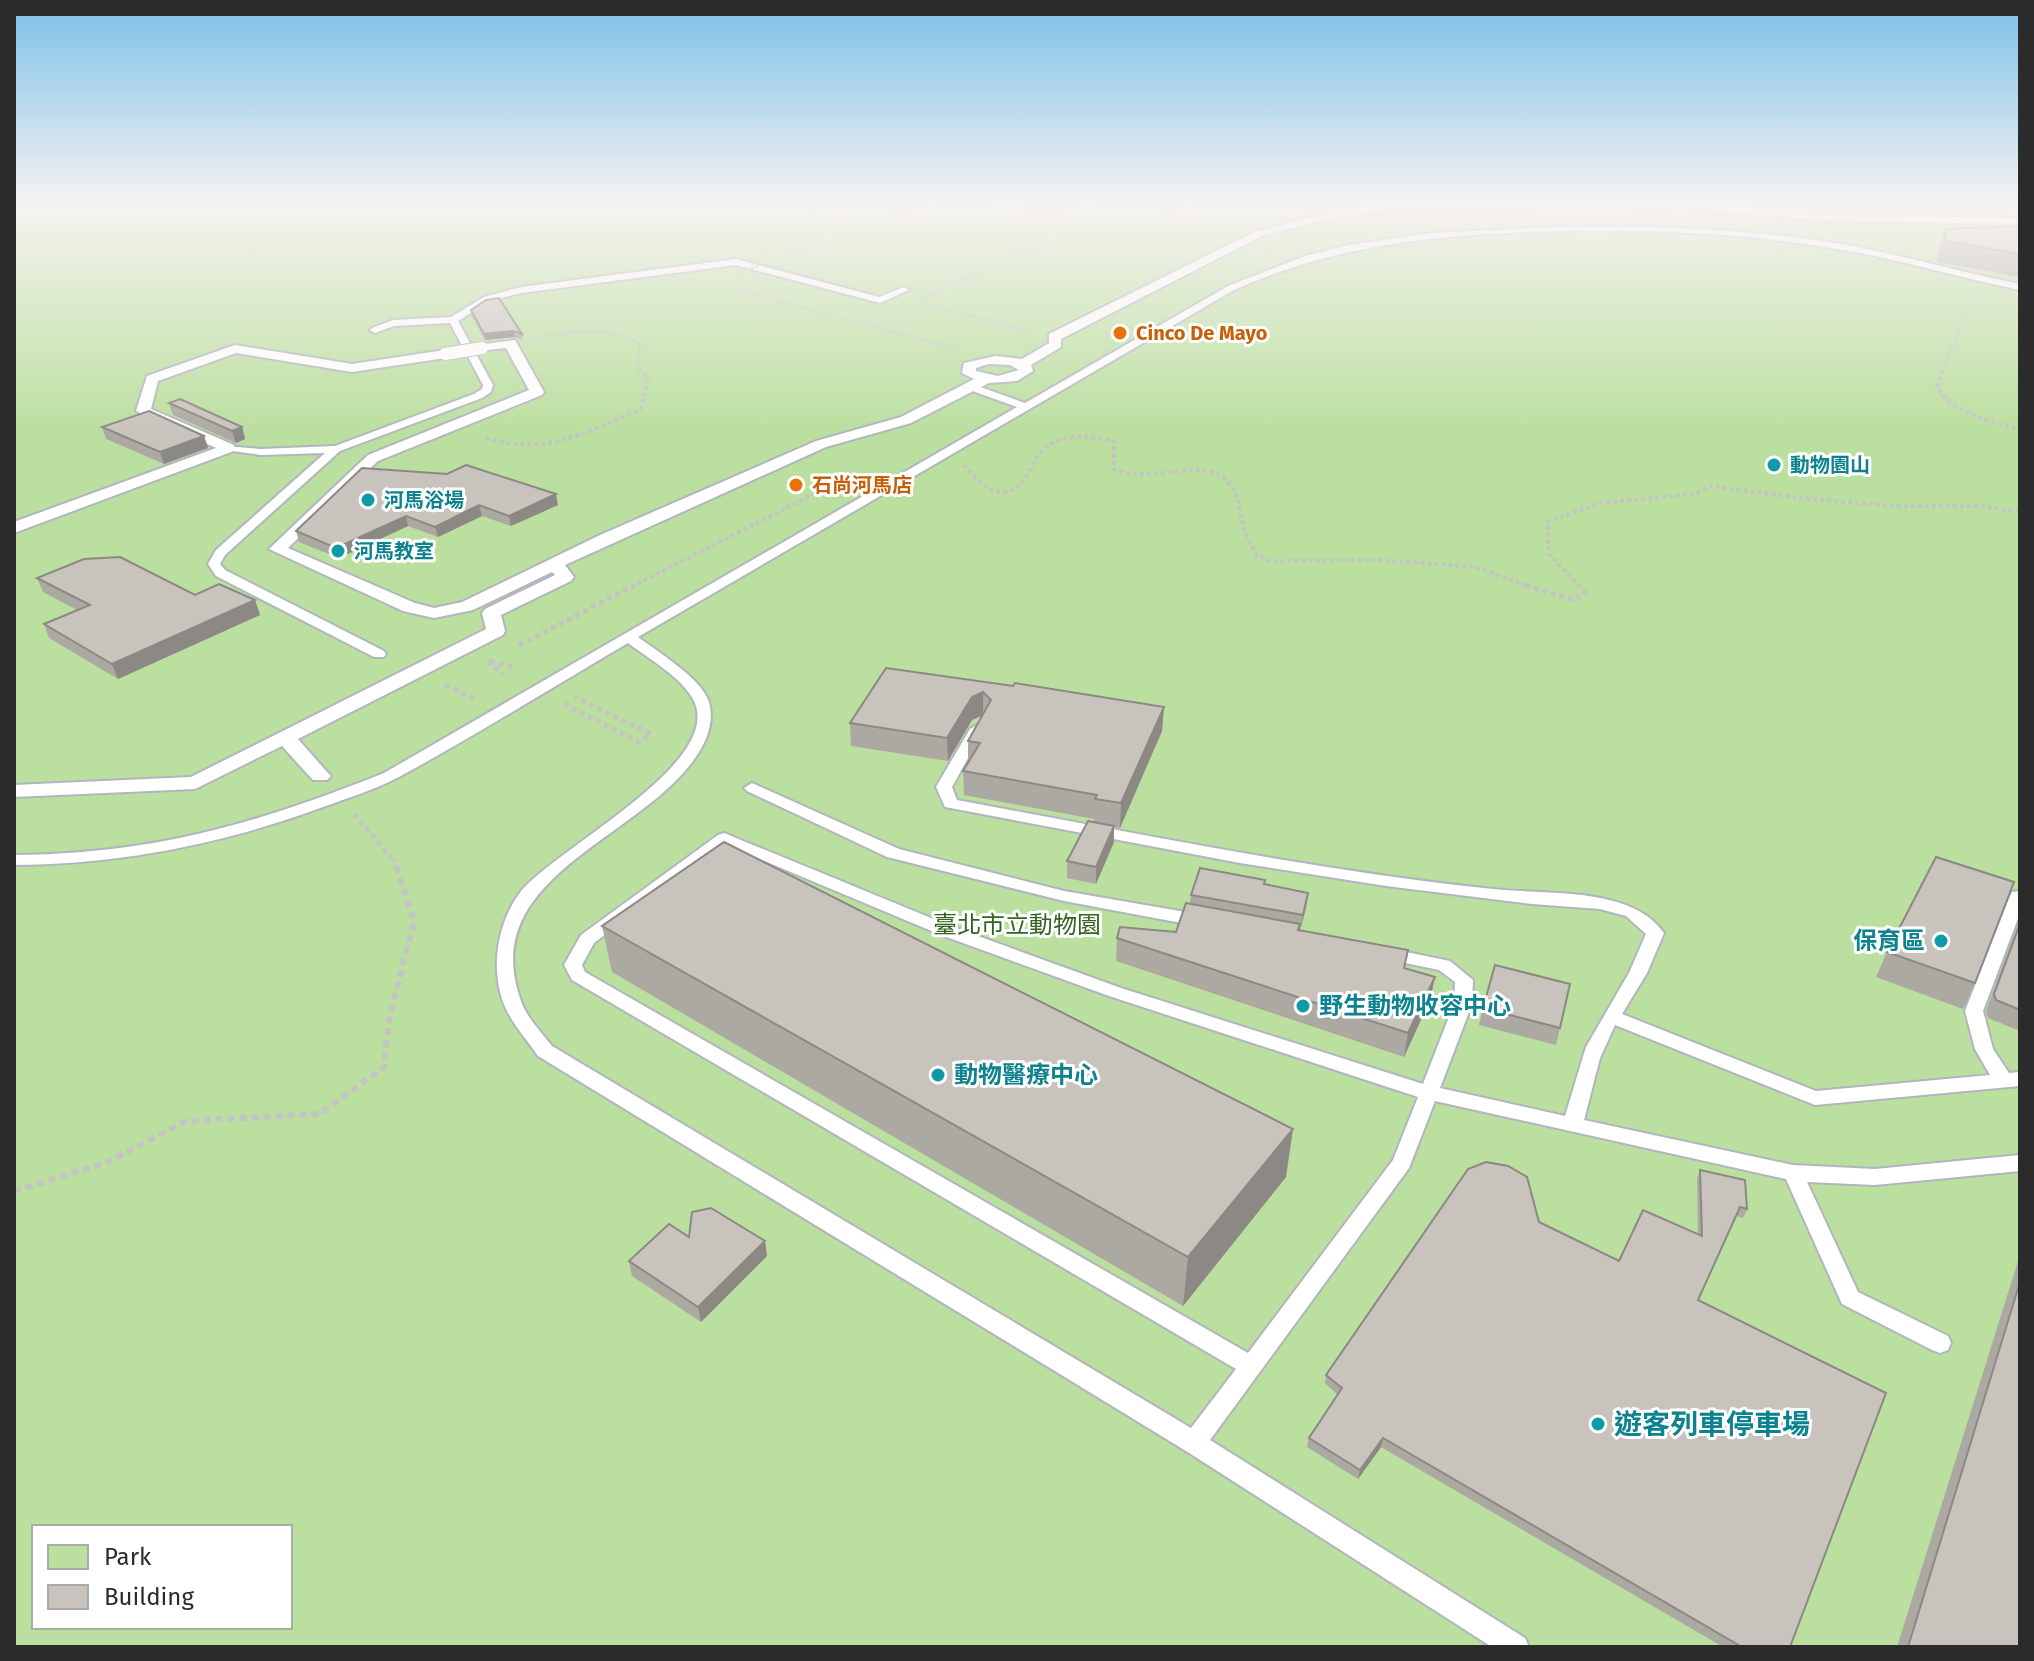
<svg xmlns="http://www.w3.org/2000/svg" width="2034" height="1661" viewBox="0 0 2034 1661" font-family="'Fira Sans','Noto Sans TC',sans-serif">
  <rect width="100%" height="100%" fill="#ece5de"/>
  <!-- green -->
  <path fill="#badf9e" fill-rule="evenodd" d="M14,203h2006v1444h-2006zM34,1527h256v100h-256z"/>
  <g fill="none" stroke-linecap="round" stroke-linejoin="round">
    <!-- service casing -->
    <g stroke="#b1b5be" stroke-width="4">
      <g id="service">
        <path d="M1557,227c95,-2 191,2 285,17 60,11 118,28 178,40v6c-59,-12 -117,-30 -177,-40 -90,-16 -181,-20 -272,-19 -118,2 -227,10 -337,59l-596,347c20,15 63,41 71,65 4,14 1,29 -5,41 -46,93 -231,127 -183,258 6,17 20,31 31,45l639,382 45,-59 -664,-389 -8,-15 17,-30 137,-100 6,-2 229,94 168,61 302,96 31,-80 1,-22 -16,-12 -58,-12 -3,-4 3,-4 6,-2 63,13 23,19 -1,24 -32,84 125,28 21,-69 43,-74 17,-39 -20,-18 -26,-7 -68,-5 -146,-18 -146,-23 -295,-56 -9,-20 34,-58 7,-4 7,4 -32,58 5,13c178,33 356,70 536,89 52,6 139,-3 171,44l-17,40 -25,41 194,77 174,-16 -15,-26 -10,-38 45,-115 2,-4 8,-1v22l-37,98 10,38 16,24 11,-1v14l-205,19 -200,-80 -15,33 -16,62 209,45 82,4 145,-14v16l-145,14 -68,-3 51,110 90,44 3,7 -3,7 -8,3 -8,-3 -90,-46 -56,-125 -351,-78 -26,67 -199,272 315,198 4,9h-37l-306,-196 -648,-395c-12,-18 -29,-35 -36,-57 -11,-34 -4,-76 17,-105 32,-44 209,-131 174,-195 -13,-23 -44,-40 -65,-56 -77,45 -153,93 -231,135 -23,12 -49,20 -74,29 -100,37 -202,57 -309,58v-10c139,-1 242,-31 370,-82l633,-366 -50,-18v-4h8l50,18 203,-117 77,-30 44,-11 83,-12zM726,845l215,90 168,61 309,101 -25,63 -145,193 -663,-381 -3,-7 12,-22z"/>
        <path d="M736,259l143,38 25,-10 5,3 -29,13 -144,-38 -215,28 -31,8 -32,20 35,64 -2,7 -9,6 -142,53 -115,104 -5,9 5,6 159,81 2,3 -2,3h-10l-158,-81 -8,-12 8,-14 109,-97 -64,2 -36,-5v-4l36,3 74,-3 139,-52 8,-5 1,-4 -33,-62 -56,3 -19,7 -5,-3 2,-2 21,-8 58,-3 33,-20 37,-10z"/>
        <path d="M752,783l147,66 165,42 139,24 9,6 -9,6 -139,-26 -177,-44 -140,-66 -3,-3z"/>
      </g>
    </g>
    <!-- pedestrian casing -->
    <g stroke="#b1b5be" stroke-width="4">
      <g id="pedestrian">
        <path d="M1689,203l140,12 191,3v6l-191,-3 -162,-14 -271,3 -57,6 -77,20 -201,103v8l-30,18 2,6 -16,10 -28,2 -78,40 -85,24 -261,118 9,12 -3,4 -70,34 4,16 -2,4 -205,104 29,33 4,4 -4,4h-14l-31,-34 -87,43 -181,8v-12l177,-8 295,-148 -4,-16 3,-4 70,-34 -3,-3 -79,38 -39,8 -31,-7 -134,-62 99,-94 161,-65 -23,-42 -29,3v-6l38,-5 29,52 -2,3 -164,66 -90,87 127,55 19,5 28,-6 138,-67 216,-94 85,-24 73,-38 -12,-6 2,-10 32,-7 26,3 27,-16v-9l205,-102 85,-22 57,-6zM989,364l21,1 9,5 -21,6 -22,-5v-3z"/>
        <path d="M235,345l117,19 93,-14 7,4 -7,4 -93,14 -116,-19 -78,28 -7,28 83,36v6l-220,82v-11l202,-74 -80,-37 11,-35z"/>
      </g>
    </g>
    <!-- path-far3 -->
    <g stroke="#c4c4c4" stroke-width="3" stroke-dasharray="3 2" stroke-linecap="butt">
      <path d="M808,214l51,12"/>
      <path d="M1164,215l58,12"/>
      <path d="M1165,215l26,-12"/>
      <path d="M1034,216l58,-11"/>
      <path d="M788,254l104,-39 59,-12"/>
      <path d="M734,285l13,8 211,56"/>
      <path d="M923,298l133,-60c-13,-25 -46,-32 -72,-35"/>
      <path d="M920,303l111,28"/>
      <path d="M534,339c38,-8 70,-13 106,4l-2,26 4,3"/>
      <path d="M1942,372l18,-44 17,-30"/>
    </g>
    <!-- path-far2 -->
    <g stroke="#c4c4c4" stroke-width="4" stroke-dasharray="4 3" stroke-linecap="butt">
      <path d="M1942,370l-5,18c16,26 55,33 83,42"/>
      <path d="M486,438c60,18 101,-6 155,-29l7,-31 -9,-8"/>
      <path d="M964,465c8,8 18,21 29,25 30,11 35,-24 49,-39 18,-19 50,-16 72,-9v27c37,18 93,-18 117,17 8,12 8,21 11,35 2,11 9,23 14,34l16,6 107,-1 96,7 55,20"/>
      <path d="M631,587l226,-115"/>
      <path d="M1580,587l-31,-33 -2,-32 53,-19 95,-9 15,-8 99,13 85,7h88l38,6"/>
    </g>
    <!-- path-far1 -->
    <g stroke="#c4c4c4" stroke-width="5" stroke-dasharray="5 4" stroke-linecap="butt">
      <path d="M1525,585l49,15 11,-7 -7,-8"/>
      <path d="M519,645l116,-60"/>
      <path d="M488,661l16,14"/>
      <path d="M490,661l26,7"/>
      <path d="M445,685l30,15"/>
      <path d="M564,704l75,38 12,-8 -76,-37"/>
      <path d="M354,814l41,48"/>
    </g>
    <!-- path -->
    <path stroke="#c4c4c4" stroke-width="6" stroke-dasharray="7 5" stroke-linecap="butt" d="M14,1191l93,-29 79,-41 134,-7 64,-47 5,-48 25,-98 -20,-61"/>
    <!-- service -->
    <use href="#service" fill="#fff" fill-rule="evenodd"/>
    <!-- pedestrian -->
    <use href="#pedestrian" fill="#fff" fill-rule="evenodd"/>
    <!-- pedestrian-bridge casing -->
    <g stroke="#b1b5be" stroke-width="14" stroke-linecap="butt">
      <path id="pedestrian-bridge" d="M445,354l37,-6"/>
    </g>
    <!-- path-bridge -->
    <path stroke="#c4c4c4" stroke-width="3" stroke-dasharray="3 2" stroke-linecap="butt" d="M737,274l24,-9"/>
    <!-- pedestrian-bridge -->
    <use href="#pedestrian-bridge" stroke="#fff" stroke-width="12"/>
  </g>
  <!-- wall -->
  <g fill="#aca8a2">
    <path d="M1851,203h63l-3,10h-25z"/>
    <path d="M2020,226v51l-83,-15 1,-12 7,-21z"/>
    <path d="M471,310l51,24 1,6 -8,-3 -30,3 -13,-24z"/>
    <path d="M169,403l73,24 3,12 -9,4 -63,-28z"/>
    <path d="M102,427l102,9 4,12 -44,16 -58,-25z"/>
    <path d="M362,468l196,37 -47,21 -29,-10 -44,21 -30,-11 -69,32 -40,-16 -3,-11z"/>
    <path d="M37,578l218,22 5,15 -142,64 -69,-41 -5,-14 33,-14 -34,-18z"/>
    <path d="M886,668l278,39 -2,24 -42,97 -6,-1v15l-18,42 -29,-6v-17l27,-39v-3l-130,-24 -1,-24 5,-9v-21l14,-25 -10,4 -24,41 -97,-15 -1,-23z"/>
    <path d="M1264,884l44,9 -8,38 104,37 31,9 -5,23 -26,57 -288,-96 1,-23 59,-6 14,-28 1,-9z"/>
    <path d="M2020,918v113l-32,-13 -2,-7z"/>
    <path d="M602,926l684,251 -103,129 -571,-334z"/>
    <path d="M1887,952l88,31 -12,26 -87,-32z"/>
    <path d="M1483,1008l77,20 -4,17 -77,-20z"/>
    <path d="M1700,1170l47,39 -4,9 -7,-2 -38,84 92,347h-67l-342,-200 -23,32 -51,-32 2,-9 29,-43 -13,-12 1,-8 213,-153 80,39 79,-26 -1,-56z"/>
    <path d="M689,1237l76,4 2,15 -66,66 -69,-46 -3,-15z"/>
    <path d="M2020,1255v392h-123l122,-389z"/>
  </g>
  <!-- shaded-wall -->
  <g fill="#8c8884">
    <path d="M513,331l2,6 -30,3 -1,-6z"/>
    <path d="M242,427l3,12 -9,4 -4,-12z"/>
    <path d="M204,436l4,12 -44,16 -4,-12z"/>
    <path d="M556,494l2,11 -47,21 -2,-10z"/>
    <path d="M479,505l3,11 -44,21 -3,-10z"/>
    <path d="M406,516l2,10 -69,32 -3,-10z"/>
    <path d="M255,600l5,15 -142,64 -6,-15z"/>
    <path d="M983,692v23l-11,5 -24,41 -1,-23 25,-41z"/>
    <path d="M1164,707l-2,24 -42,97 1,-25z"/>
    <path d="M1114,826v16l-18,42v-17z"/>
    <path d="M1308,893l-2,15 -6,23 3,-16z"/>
    <path d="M1435,977l-5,23 -26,57 4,-24z"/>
    <path d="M1293,1129l-7,48 -103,129 5,-49z"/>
    <path d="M765,1241l2,15 -66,66 -3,-15z"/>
    <path d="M1383,1438l-2,9 -23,32 2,-9z"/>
  </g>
  <!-- building -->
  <g fill="#c8c3bc" stroke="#8c8884" stroke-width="2">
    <path d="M2020,226v28l-75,-13v-12z"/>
    <path d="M499,298l23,36 -9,-3 -29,3 -13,-24 15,-10z"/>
    <path d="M180,399l62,28 -10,4 -63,-28z"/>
    <path d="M149,411l55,25 -44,16 -58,-25z"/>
    <path d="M466,465l90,29 -47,22 -30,-11 -44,22 -29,-11 -70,32 -40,-17 66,-63 85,6z"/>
    <path d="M120,557l75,38 24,-11 36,16 -143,64 -68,-40 46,-19 -53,-27 47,-19z"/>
    <path d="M886,668l127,18 2,-3 149,24 -43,96 -26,-4 2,-4 -134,-24 17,-28 -12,-2 23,-41 -8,-8 -11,5 -25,41 -97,-15z"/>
    <path d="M1088,821l26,5 -18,41 -29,-6z"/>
    <path d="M724,842l569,287 -105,128 -586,-331z"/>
    <path d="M1936,857l78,25 -39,101 -88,-31z"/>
    <path d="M1200,868l65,12 -1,4 44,9 -5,22 -112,-20z"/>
    <path d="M1186,903l114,21 -2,6 110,20 -4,18 31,9 -27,56 -291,-95 3,-11 56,5z"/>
    <path d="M2020,924v86l-24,-10 -2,-6z"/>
    <path d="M1495,965l75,19 -10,44 -77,-20z"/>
    <path d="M1486,1162l22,4 19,11 12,45 80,39 24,-51 59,26 -2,-66 45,10 2,29 -7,-2 -42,93 188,93 -96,254h-48l-359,-209 -23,32 -51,-32 33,-50 -16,-13 142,-206z"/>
    <path d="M711,1208l54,33 -67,66 -69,-46 40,-37 20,13 3,-25z"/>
    <path d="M2020,1282v365h-112z"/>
  </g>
  <!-- sky -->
  <linearGradient id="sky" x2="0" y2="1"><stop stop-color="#7bc0e8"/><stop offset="0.47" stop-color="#f6f3f0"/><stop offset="1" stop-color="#f6f3f0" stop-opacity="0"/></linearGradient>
  <rect width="2034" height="435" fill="url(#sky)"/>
  <!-- markers -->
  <g fill="#e8710a" stroke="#fff" stroke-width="3">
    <circle cx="1120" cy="333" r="8"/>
    <circle cx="796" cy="485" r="8"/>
  </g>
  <g fill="#0f9aa8" stroke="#fff" stroke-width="3">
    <circle cx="1774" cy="465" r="8"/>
    <circle cx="368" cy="500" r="8"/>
    <circle cx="338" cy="551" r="8"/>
    <circle cx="1941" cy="941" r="8"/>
    <circle cx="1303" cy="1006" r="8"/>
    <circle cx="938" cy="1075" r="8"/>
    <circle cx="1598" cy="1424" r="8"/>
  </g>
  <g text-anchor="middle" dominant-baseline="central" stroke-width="6" stroke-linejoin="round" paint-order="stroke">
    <!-- far-food labels -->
    <g font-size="20" font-weight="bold" fill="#c56008" stroke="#fff" text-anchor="start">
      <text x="1136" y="333">Cinco De Mayo</text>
      <text x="812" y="485">石尚河馬店</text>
    </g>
    <!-- far-culture labels -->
    <g font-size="20" font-weight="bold" fill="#0d838f" stroke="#fff" text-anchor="start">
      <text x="1790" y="465">動物園山</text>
      <text x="384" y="500">河馬浴場</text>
      <text x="354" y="551">河馬教室</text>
    </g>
    <!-- park labels -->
    <g font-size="24" fill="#33641f" stroke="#fff">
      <text x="1017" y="925">臺北市立動物園</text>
    </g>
    <!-- culture labels -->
    <g font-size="24" font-weight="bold" fill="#0d838f" stroke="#fff" text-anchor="start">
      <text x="1925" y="941" text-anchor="end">保育區</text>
      <text x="1319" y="1006">野生動物收容中心</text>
      <text x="954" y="1075">動物醫療中心</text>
    </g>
    <!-- near-culture labels -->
    <g font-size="28" font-weight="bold" fill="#0d838f" stroke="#fff" text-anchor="start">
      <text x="1614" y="1424">遊客列車停車場</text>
    </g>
  </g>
  <!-- border -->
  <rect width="2034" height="1661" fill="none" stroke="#2b2b2b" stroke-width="32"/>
  <!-- legend -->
  <rect x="32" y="1525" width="260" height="104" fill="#ffffff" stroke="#aaaaaa" stroke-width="2"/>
  <rect x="48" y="1545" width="40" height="24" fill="#badf9e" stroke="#aaaaaa" stroke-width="2"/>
  <text x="104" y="1565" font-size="24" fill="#2b2b2b">Park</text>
  <rect x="48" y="1585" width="40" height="24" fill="#c8c3bc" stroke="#aaaaaa" stroke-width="2"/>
  <text x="104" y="1605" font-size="24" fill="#2b2b2b">Building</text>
</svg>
